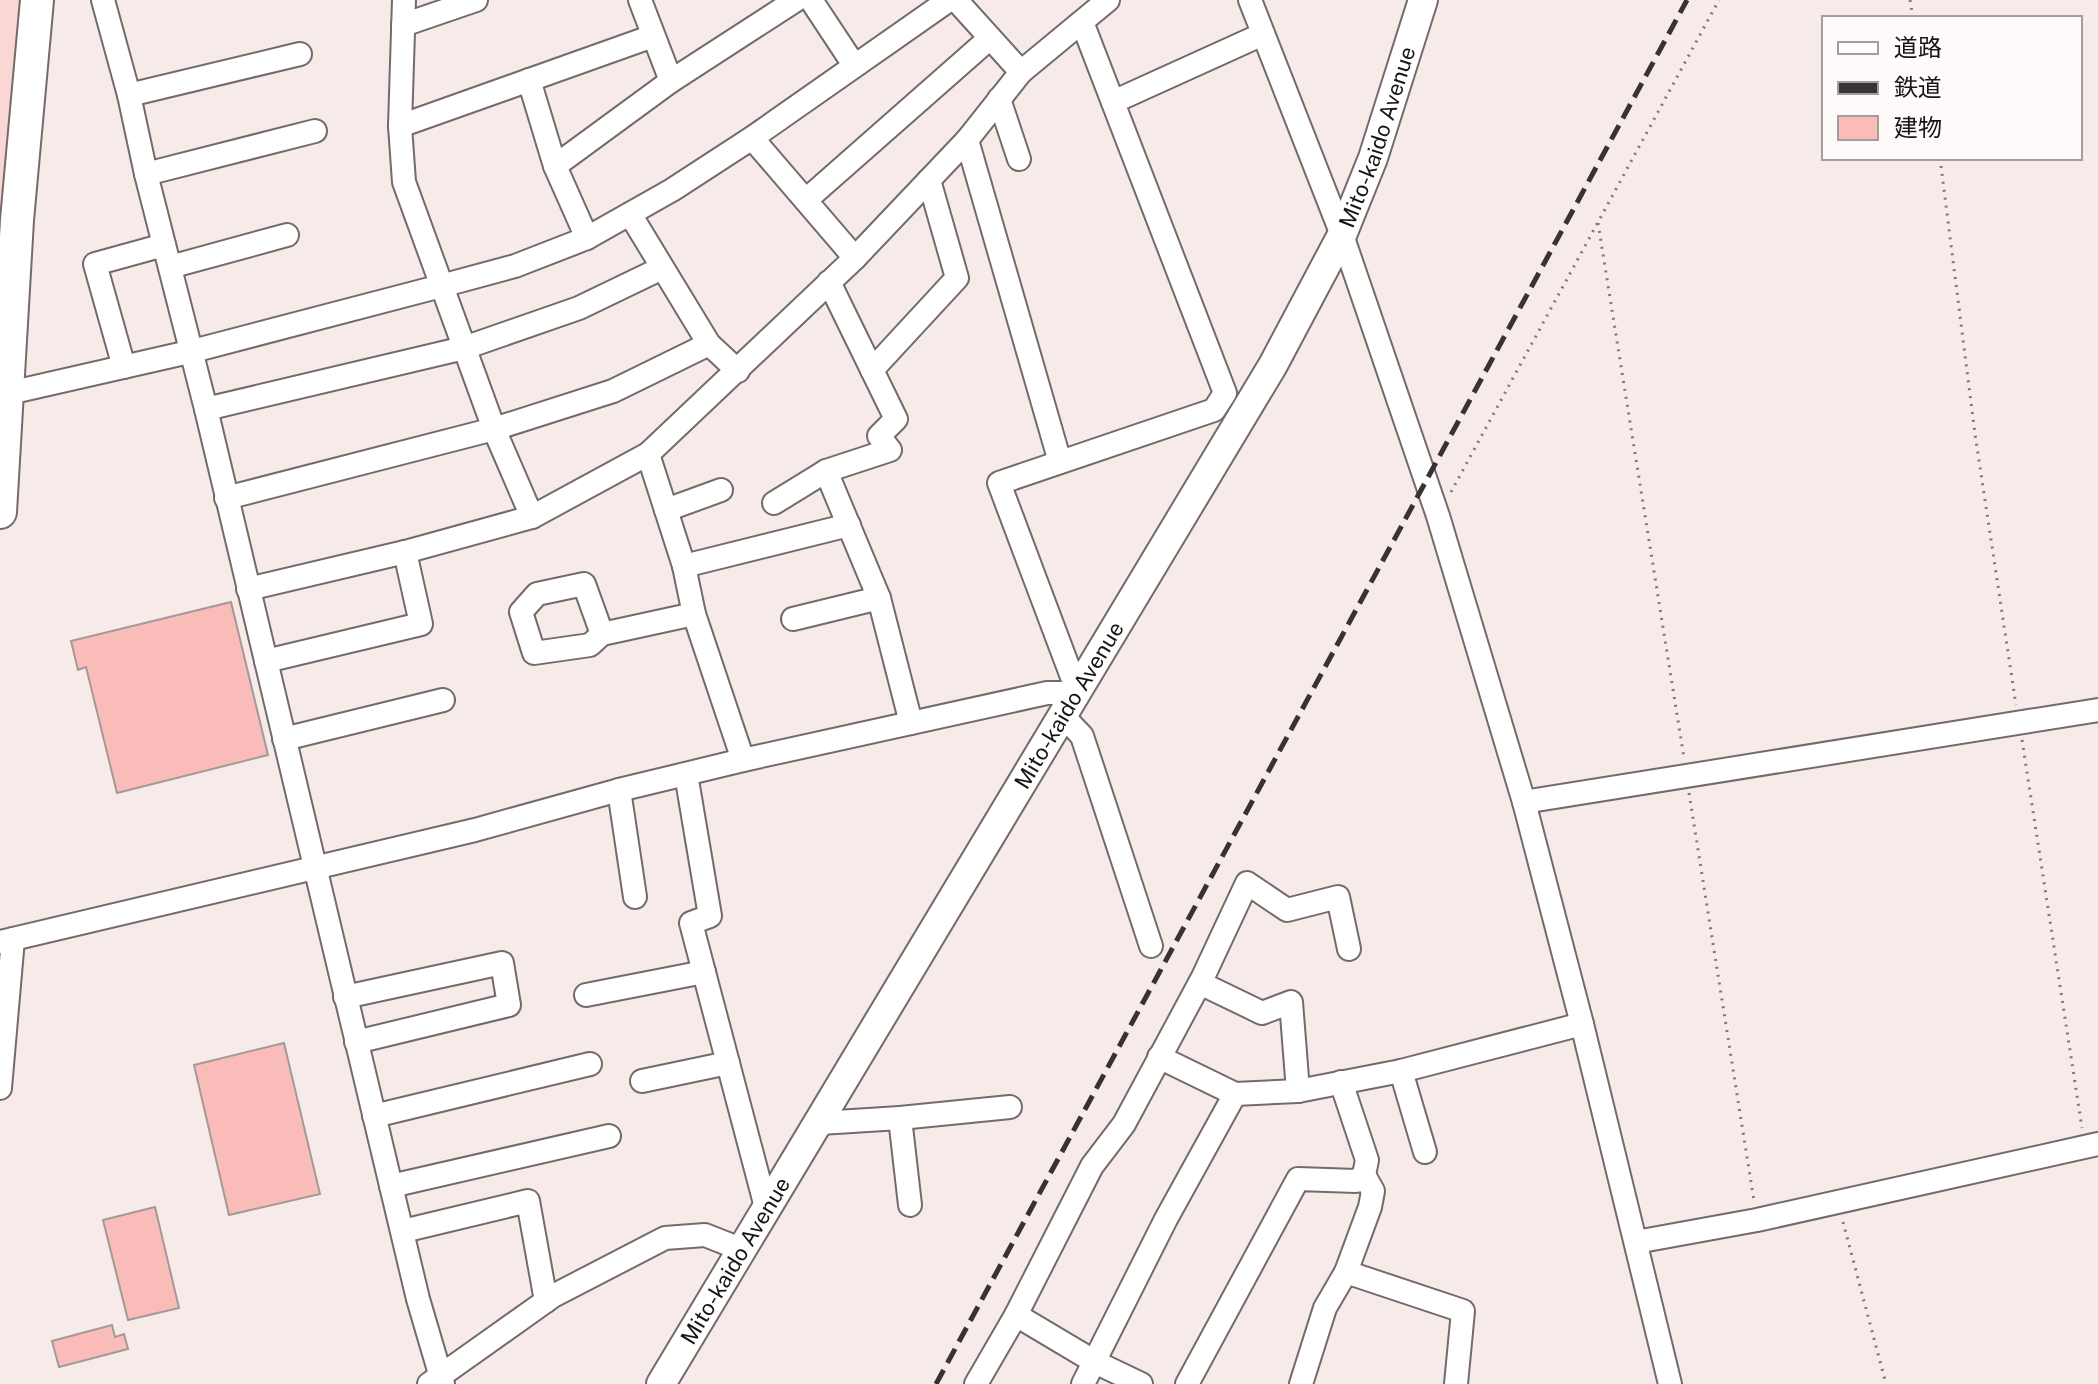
<svg xmlns="http://www.w3.org/2000/svg" width="2098" height="1384" viewBox="0 0 2098 1384" font-family="'Public Sans','Noto Sans JP',sans-serif">
  <rect width="100%" height="100%" fill="#f7ebea"/>
  <!-- green -->
  <path fill="#fad6d4" d="M0,0h23l-23,310z"/>
  <!-- building -->
  <g fill="#fabcb9" stroke="#a39998" stroke-width="2">
    <path d="M231,602l37,153 -151,38 -31,-126 -8,3 -7,-29z"/>
    <path d="M284,1043l36,151 -91,21 -35,-150z"/>
    <path d="M155,1207l24,101 -51,12 -25,-100z"/>
    <path d="M112,1325l3,12 9,-3 4,15 -69,18 -7,-26z"/>
  </g>
  <g fill="none" stroke-linecap="round" stroke-linejoin="round">
    <!-- minor casing -->
    <g stroke="#746a6a" stroke-width="26">
      <g id="minor">
        <path d="M103,0l26,95 17,79 60,235 212,890 25,85"/>
        <path d="M404,0l-4,126 4,56 90,247 38,88"/>
        <path d="M811,0l43,65"/>
        <path d="M956,0l65,72"/>
        <path d="M1250,0l92,235 96,281 86,286 58,222 88,360"/>
        <path d="M403,25l73,-25"/>
        <path d="M529,80l26,86"/>
        <path d="M671,81l125,-81"/>
        <path d="M129,95l171,-41"/>
        <path d="M999,99l20,60"/>
        <path d="M1113,102l150,-68"/>
        <path d="M400,126l253,-90"/>
        <path d="M752,138l103,120"/>
        <path d="M967,140l93,322"/>
        <path d="M146,174l169,-43"/>
        <path d="M806,200l184,-162"/>
        <path d="M630,214l79,130 29,27"/>
        <path d="M587,238l-32,-72 116,-85 -31,-81"/>
        <path d="M170,267l117,-32"/>
        <path d="M124,367l-29,-103 69,-19"/>
        <path d="M872,370l85,-92 -28,-98"/>
        <path d="M0,395l189,-43 252,-66 74,-20 72,-28 85,-48 80,-52 197,-138"/>
        <path d="M206,409l258,-61 115,-40 83,-40"/>
        <path d="M648,454l36,112 10,48 49,146"/>
        <path d="M826,471l53,127 32,125"/>
        <path d="M226,498l268,-69 119,-38 96,-47"/>
        <path d="M774,503l52,-32 64,-21 -11,-14 17,-17 -67,-137"/>
        <path d="M666,510l55,-20"/>
        <path d="M684,566l165,-41"/>
        <path d="M248,589l157,-37 127,-35 116,-63 207,-196 112,-118 54,-68 87,-72"/>
        <path d="M793,619l86,-21"/>
        <path d="M602,634l-12,11 -56,8 -13,-41 16,-18 47,-10 18,50 92,-20"/>
        <path d="M266,661l155,-37 -16,-72"/>
        <path d="M1064,717l18,19 69,210"/>
        <path d="M284,739l159,-39"/>
        <path d="M686,774l24,142 -19,7 76,288"/>
        <path d="M619,790l16,107"/>
        <path d="M1524,802l574,-92"/>
        <path d="M0,942l475,-112 144,-40 124,-30 304,-67h31l-79,-210 215,-73 11,-17 -143,-371"/>
        <path d="M1200,983l62,30 29,-11 7,89"/>
        <path d="M586,995l118,-23"/>
        <path d="M345,997l157,-34 7,42 -153,37"/>
        <path d="M1159,1057l76,37"/>
        <path d="M1401,1071l24,81"/>
        <path d="M642,1081l86,-18"/>
        <path d="M0,1088l13,-149"/>
        <path d="M374,1116l216,-52"/>
        <path d="M900,1118l10,87"/>
        <path d="M820,1123l80,-5 110,-11"/>
        <path d="M391,1186l218,-50"/>
        <path d="M403,1231l125,-30 18,100"/>
        <path d="M1636,1242l121,-22 341,-76"/>
        <path d="M1346,1272l117,39 -7,73"/>
        <path d="M1016,1315l79,47 46,22"/>
        <path d="M429,1384l124,-88 112,-58 40,-3 38,15"/>
        <path d="M976,1384l40,-69 76,-149 32,-42 79,-147 44,-94 40,27 51,-13 11,52"/>
        <path d="M1083,1384l83,-165 69,-125 63,-3 103,-20 181,-47"/>
        <path d="M1187,1384l111,-205 58,2 8,-6 3,-15 -26,-78"/>
        <path d="M1301,1384l24,-76 21,-36 24,-65 3,-16 -9,-16"/>
      </g>
    </g>
    <!-- major casing -->
    <g stroke="#746a6a" stroke-width="32">
      <g id="major">
        <path id="s1" d="M661,1384l612,-1019 69,-130 31,-77 50,-158"/>
      </g>
    </g>
    <!-- highway casing -->
    <g stroke="#746a6a" stroke-width="36">
      <path id="highway" d="M0,512l17,-292 20,-220"/>
    </g>
    <!-- path -->
    <g stroke="#7e7776" stroke-width="3" stroke-dasharray="2 6" stroke-linecap="butt">
      <path d="M1910,0l3,18"/>
      <path d="M1940,158l35,276 41,271"/>
      <path d="M1598,223l86,535"/>
      <path d="M1451,492l268,-492"/>
      <path d="M2022,740l60,388"/>
      <path d="M1689,793l65,408"/>
      <path d="M1843,1222l43,162"/>
    </g>
    <!-- minor -->
    <use href="#minor" stroke="#fff" stroke-width="22"/>
    <!-- major -->
    <use href="#major" stroke="#fff" stroke-width="28"/>
    <!-- highway -->
    <use href="#highway" stroke="#fff" stroke-width="32"/>
    <!-- rail -->
    <path stroke="#383333" stroke-width="5" stroke-dasharray="16 8" stroke-linecap="butt" d="M936,1384l751,-1384"/>
  </g>
  <g text-anchor="middle" dominant-baseline="central" stroke-width="6" stroke-linejoin="round" paint-order="stroke">
    <!-- street labels -->
    <g font-size="22" fill="#191515" stroke="#fffafa">
      <text stroke="none"><textPath href="#s1" startOffset="1440">Mito-kaido Avenue</textPath></text>
      <text stroke="none"><textPath href="#s1" startOffset="792">Mito-kaido Avenue</textPath></text>
      <text stroke="none"><textPath href="#s1" startOffset="144">Mito-kaido Avenue</textPath></text>
    </g>
  </g>
  <!-- legend -->
  <rect x="1822" y="16" width="260" height="144" fill="#fffafa" stroke="#a39e9e" stroke-width="2"/>
  <rect x="1838" y="42" width="40" height="12" fill="#ffffff" stroke="#a39e9e" stroke-width="2"/>
  <text x="1894" y="56" font-size="24" fill="#191515">道路</text>
  <rect x="1838" y="82" width="40" height="12" fill="#383333" stroke="#a39e9e" stroke-width="2"/>
  <text x="1894" y="96" font-size="24" fill="#191515">鉄道</text>
  <rect x="1838" y="116" width="40" height="24" fill="#fabcb9" stroke="#a39e9e" stroke-width="2"/>
  <text x="1894" y="136" font-size="24" fill="#191515">建物</text>
</svg>
